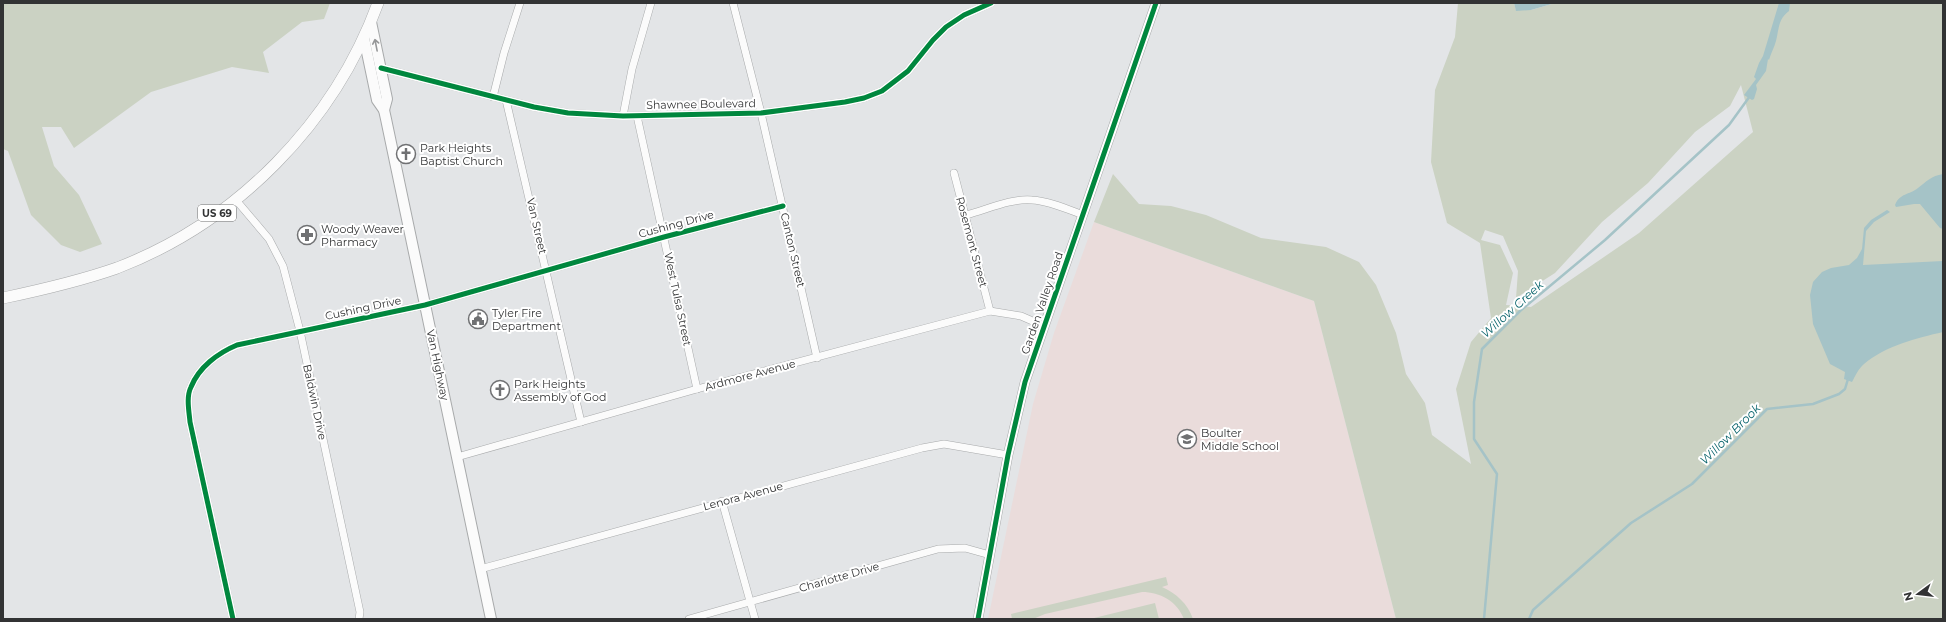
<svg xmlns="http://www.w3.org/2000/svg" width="1946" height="622" viewBox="0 0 1946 622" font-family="Montserrat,sans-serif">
  <rect width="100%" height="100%" fill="#e3e5e7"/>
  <!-- education -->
  <path fill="#eadcdb" d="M1094,222l220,79 82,318h-408l45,-215 21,-71z"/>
  <!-- green -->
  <g fill="#cbd2c3" fill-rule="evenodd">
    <path d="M3,3h327l-6,16 -22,3 -39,30 6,21 -37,-6 -81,25 -77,56 -13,-21h-19l12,39 25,29 23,49 -22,8 -19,-7 -30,-30 -23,-64 -5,-2z"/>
    <path d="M1458,3h56l2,7h15l24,-7h388v616h-547l-82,-318 -220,-79 19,-48 26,30 32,2 35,9 55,23 65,9 33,15 17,23 20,48 10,41 19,29 7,32 39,29 -15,-75 15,-47 20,-24 -11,-75 -33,-20 -16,-61 4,-72 20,-53zM1741,85l12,47 -114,101 -108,74 -25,-2 7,-32 -13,-28 -19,-5 4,-10 18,6 15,35 -2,27 39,-25 47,-51 46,-39 47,-51 35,-26z"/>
    <path d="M1166,577l2,8 -6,2c14,6 26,17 31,32h-9c-7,-18 -24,-27 -42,-27l-97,22 -12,5h-21l-1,-5z"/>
    <path d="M1155,603l4,16h-69z"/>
  </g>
  <!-- water -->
  <g fill="#a5c3c7">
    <path d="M1514,3h41l-24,7 -15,1z"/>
    <path d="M1779,3h11l-1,8c-11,8 -10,18 -13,30 -2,7 -5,12 -7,19l-1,-1 -2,12 -10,14 1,4 -3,10 -2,1 -8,-5 12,-16 -2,-2 5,-14 4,-7z"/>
    <path d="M1943,174v55l-3,-1 -20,-24h-6l-18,3 -1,-2c5,-12 14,-10 23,-17 9,-7 13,-12 25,-14z"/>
    <path d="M1887,210l3,2 -16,10 -8,9 -3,34 80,-4v71c-26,6 -58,14 -79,32 -5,4 -9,12 -12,18l-8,-3 1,-7 -15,-8 -17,-40 -3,-29 3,-13 9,-10 9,-4 18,-3 8,-7 5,-9 2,-21 7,-8z"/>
  </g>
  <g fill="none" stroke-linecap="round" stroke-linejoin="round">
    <!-- stream -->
    <g stroke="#a5c3c7" stroke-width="2.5">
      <path d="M1484,619l13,-145 -23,-35v-37l8,-53 38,-38 85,-71 124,-115 21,-29"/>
      <path d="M1529,619l4,-9 98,-87 61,-39 75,-75 46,-5 26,-10 6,-5 3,-10"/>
    </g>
    <!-- minor casing -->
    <g stroke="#a8aaab" stroke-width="8">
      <g id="minor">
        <path d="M733,3l28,110 56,245"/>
        <path d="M381,68l153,39 34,6 55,3 138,-3 84,-11 19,-4 18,-7 26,-20 25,-31 13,-13 18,-12 27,-12"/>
        <path d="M493,97l11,-44 16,-50"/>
        <path d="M506,100l75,322"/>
        <path d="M623,116l9,-47 19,-66"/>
        <path d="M637,116l60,273"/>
        <path d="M954,173l36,138"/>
        <path d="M236,200l33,39 14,27 17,65 60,281 -1,7"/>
        <path d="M966,215c20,-5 45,-17 66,-15 17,1 35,9 51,15"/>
        <path d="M457,457l240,-68 293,-78 31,5 23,10"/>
        <path d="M722,501l33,118"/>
        <path d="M480,569l442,-121 22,-4 64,11"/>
        <path d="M233,619l-43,-197c-1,-11 -4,-25 1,-35 8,-20 27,-34 46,-42l188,-40 239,-68 119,-31"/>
        <path d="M689,619l249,-70 27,-1 25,7"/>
      </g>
    </g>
    <!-- tertiary casing -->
    <g stroke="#a8aaab" stroke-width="10">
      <path id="tertiary" d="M978,619l30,-164 17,-73 131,-379"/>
    </g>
    <!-- secondary casing -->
    <g stroke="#a8aaab" stroke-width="12">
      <g id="secondary">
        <path d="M371,22l16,77 -3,11"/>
        <path d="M364,38l13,62 7,10 2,9 105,500"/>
      </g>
    </g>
    <!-- primary casing -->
    <g stroke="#a8aaab" stroke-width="12">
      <path id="primary" d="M3,298c38,-8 77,-17 114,-30 120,-46 217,-145 261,-265"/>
    </g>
    <!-- minor -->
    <use href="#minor" stroke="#fbfbfb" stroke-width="7"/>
    <!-- tertiary -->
    <use href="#tertiary" stroke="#fbfbfb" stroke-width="9"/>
    <!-- secondary -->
    <use href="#secondary" stroke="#fbfbfb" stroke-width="10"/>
    <!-- primary -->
    <use href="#primary" stroke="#fbfbfb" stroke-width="11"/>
    <!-- cycleway casing -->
    <g stroke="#fff" stroke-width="8">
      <g id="cycleway">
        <path d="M381,68l153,39 34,6 55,3 138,-3 84,-11 19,-4 18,-7 26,-20 25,-31 13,-13 18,-12 27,-12"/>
        <path d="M233,619l-43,-197c-1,-11 -4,-25 1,-35 8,-20 27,-34 46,-42l188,-40 239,-68 119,-31"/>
        <path d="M978,619l30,-164 17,-73 131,-379"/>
      </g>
    </g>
    <!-- cycleway -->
    <use href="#cycleway" stroke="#00873e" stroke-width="5"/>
  </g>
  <!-- one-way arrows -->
  <defs><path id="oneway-shaft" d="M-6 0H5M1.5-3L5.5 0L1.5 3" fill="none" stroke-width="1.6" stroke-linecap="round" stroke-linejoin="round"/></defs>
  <use stroke="#969798" href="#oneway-shaft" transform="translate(376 45) rotate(-101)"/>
  <!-- icons -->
  <defs>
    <g id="church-ring" transform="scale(1)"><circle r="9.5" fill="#fff" stroke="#707173" stroke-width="1.5"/><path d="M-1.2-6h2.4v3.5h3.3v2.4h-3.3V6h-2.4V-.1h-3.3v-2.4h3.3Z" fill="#707173"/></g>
    <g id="pharmacy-ring" transform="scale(1)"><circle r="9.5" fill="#fff" stroke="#707173" stroke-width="1.5"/><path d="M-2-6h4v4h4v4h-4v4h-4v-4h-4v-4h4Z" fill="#707173"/></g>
    <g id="civic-ring" transform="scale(1)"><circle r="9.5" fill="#fff" stroke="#707173" stroke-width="1.5"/><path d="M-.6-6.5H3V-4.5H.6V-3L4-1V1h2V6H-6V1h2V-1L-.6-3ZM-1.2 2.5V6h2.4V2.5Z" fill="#707173"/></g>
    <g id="school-ring" transform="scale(1)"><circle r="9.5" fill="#fff" stroke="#707173" stroke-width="1.5"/><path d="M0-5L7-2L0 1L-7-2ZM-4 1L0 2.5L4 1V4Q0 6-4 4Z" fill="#707173"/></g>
  </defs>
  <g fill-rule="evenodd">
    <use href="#church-ring" x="406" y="154"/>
    <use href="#pharmacy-ring" x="307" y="235"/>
    <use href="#civic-ring" x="478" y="319"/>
    <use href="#church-ring" x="500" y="390"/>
    <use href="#school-ring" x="1187" y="439"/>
  </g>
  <g text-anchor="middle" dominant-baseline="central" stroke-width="4" stroke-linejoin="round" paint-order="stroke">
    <!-- shield labels -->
    <rect fill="#fff" stroke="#707071" stroke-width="1" x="198" y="205" width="38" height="16" rx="3"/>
    <g font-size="10" font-weight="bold" fill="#323334">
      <text x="217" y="213">US 69</text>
    </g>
    <!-- street labels -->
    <g font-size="11" fill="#323334" stroke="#fff">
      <text transform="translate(701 104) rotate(-1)">Shawnee Boulevard</text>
      <text transform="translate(676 224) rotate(-15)">Cushing Drive</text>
      <text transform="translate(537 226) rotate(77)">Van Street</text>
      <text transform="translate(972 242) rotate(75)">Rosemont Street</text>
      <text transform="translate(793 250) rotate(77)">Canton Street</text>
      <text transform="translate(678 299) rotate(78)">West Tulsa Street</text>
      <text transform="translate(1042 303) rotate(-71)">Garden Valley Road</text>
      <text transform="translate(363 308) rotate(-12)">Cushing Drive</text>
      <text transform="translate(438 365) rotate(78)">Van Highway</text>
      <text transform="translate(750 375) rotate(-15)">Ardmore Avenue</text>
      <text transform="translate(315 402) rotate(78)">Baldwin Drive</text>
      <text transform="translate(743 496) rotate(-15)">Lenora Avenue</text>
      <text transform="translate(839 577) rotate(-16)">Charlotte Drive</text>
    </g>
    <!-- poi labels -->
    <g font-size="11" fill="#323334" stroke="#fff" text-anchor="start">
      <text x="420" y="148">Park Heights<tspan x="420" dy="13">Baptist Church</tspan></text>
      <text x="321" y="229">Woody Weaver<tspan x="321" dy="13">Pharmacy</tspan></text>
      <text x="492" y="313">Tyler Fire<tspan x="492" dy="13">Department</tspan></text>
      <text x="514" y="384">Park Heights<tspan x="514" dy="13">Assembly of God</tspan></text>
      <text x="1201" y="433">Boulter<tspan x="1201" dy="13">Middle School</tspan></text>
    </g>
    <!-- water labels -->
    <g font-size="12" font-style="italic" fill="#08646c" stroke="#fff">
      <text transform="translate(1512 309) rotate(-42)">Willow Creek</text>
      <text transform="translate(1730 434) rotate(-45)">Willow Brook</text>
    </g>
  </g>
  <!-- border -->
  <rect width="1946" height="622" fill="none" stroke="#323334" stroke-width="8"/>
  <!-- north arrow -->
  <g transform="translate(1918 594) rotate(255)" stroke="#ffffff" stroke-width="3" paint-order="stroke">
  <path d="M0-3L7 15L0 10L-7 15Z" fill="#323334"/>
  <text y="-6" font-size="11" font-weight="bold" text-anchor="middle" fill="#323334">N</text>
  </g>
</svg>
